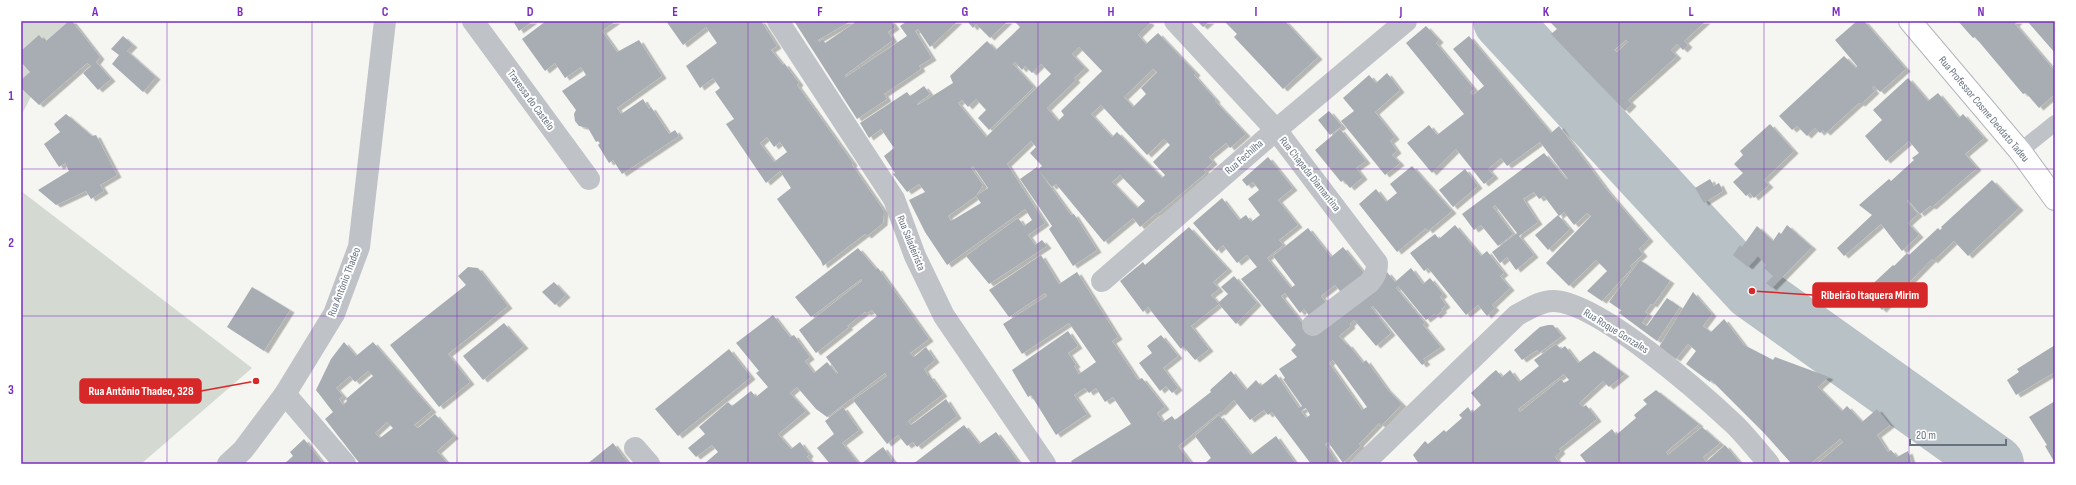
<svg xmlns="http://www.w3.org/2000/svg" width="2076" height="485" viewBox="0 0 2076 485" font-family="'Sofia Sans Condensed',sans-serif">
  <defs>
    <filter id="shadow"><feDropShadow dx="4.5" dy="2.5" stdDeviation="0" flood-color="#0004"/></filter>
  </defs>
  <rect width="100%" height="100%" fill="#f5f5f2"/>
  <!-- green -->
  <g fill="#d4dad2">
    <path d="M21,21h49l-49,95z"/>
    <path d="M21,191l231,177 -111,96h-120z"/>
  </g>
  <g fill="none" stroke-linecap="round" stroke-linejoin="round">
    <!-- river -->
    <path stroke="#b8c1c6" stroke-width="58" d="M1502,21l250,270 243,173"/>
  </g>
  <!-- building -->
  <g fill="#a7adb2" fill-rule="evenodd" filter="url(#shadow)">
    <path d="M69,21h3l28,36 -4,5 15,17 -13,11 -15,-17 8,-7 -4,-3 -48,42 -18,-17v-8l9,-8 -9,-10v-11l18,-16 6,7z"/>
    <path d="M513,21h20l-14,10z"/>
    <path d="M546,21h70l-14,10 15,21 22,-12 23,36 -45,32 4,6 22,-15 6,10 2,-2 18,27 6,-4 4,6 -57,38 -9,-14 -4,3 -11,-18 2,-2 -2,-2 -2,1 -8,-14 -9,-2 -4,-5 -1,-7 2,-4 -14,-19 24,-16 -5,-8 -16,11 -10,-15 -10,8 -23,-32z"/>
    <path d="M666,21h95l16,25 -6,4 12,15 1,-2 15,20 -2,2 56,78 -1,2 32,46 -1,12 -16,13 -2,-2 -42,32 -2,-5 -44,-62 14,-11 -11,-17 -14,12 -40,-59 8,-5 -19,-27 5,-4 -7,-10 -13,10 -14,-22 31,-23 -11,-16 -23,18zM767,137l7,10 6,-5 7,10 -13,10 -14,-19z"/>
    <path d="M794,21h57l-33,19 1,2 4,-3 2,4 32,-22h34l4,6 -7,5 5,8 -48,35 1,2 61,-41 -7,-10 7,-5h51l-28,26 -12,-18 -3,2 17,27 -13,8 2,3 -37,25 3,5 -30,20z"/>
    <path d="M967,21h41l-18,17 -14,-14 -3,4z"/>
    <path d="M1016,21h132l2,2 -12,12 8,9 12,-11 38,40 -2,2 22,25 -1,1 31,33 -16,14 -4,-5 -17,14 4,5 -9,8 2,3 -49,41 -1,-1 -16,14 -7,-9 -29,24 -48,-58 -4,3 -13,-16 32,44 3,-1 23,36 -24,16 -24,-37 3,-3 -32,-47 17,-12 1,2 4,-3 -12,-13 6,-6 -5,-6 -24,23 38,59 -17,12 7,10 7,-5 5,6 -58,38 -23,-28 52,-38 6,8 8,-6 -7,-11 -78,56 -22,-33 -16,-32 16,-8 -6,-8 -12,8 -14,-18 2,-1 -11,-17 10,-8 -13,-19 -12,9 -9,-15 47,-31 3,4 14,-10 6,8 -13,10 1,1 35,-22 -3,-7 37,-35 9,9 17,-16 7,-7 -5,-5zM1079,47l23,24 -41,40 3,4 -6,6 -11,-13 29,-28 -2,-2 11,-10 -13,-14zM1015,62l7,8 3,-4 7,7 9,-9 10,10 -65,63 -28,-34 4,-3 6,7 8,-8 10,11 -8,8 11,12 45,-43 -21,-23zM1153,69l4,3 -16,16 5,6 -13,13 -9,-10zM1101,105l46,50 17,-16 6,6 -17,17 12,13 -3,3 -45,-46 -5,5 -21,-23zM973,166l15,22 -12,8 5,7 -30,18 -3,-5 28,-20 7,-11 -12,-17zM1120,175l25,26 -8,7 -25,-26z"/>
    <path d="M1197,21h13l-7,6z"/>
    <path d="M1224,21h61l33,36 -35,32 -49,-52 3,-3z"/>
    <path d="M1549,21h157l-22,20 4,4 -5,5 -6,-6 -6,6 6,6 -49,44 4,4 -7,7 -74,-77 6,-5zM1626,40l2,2 -11,10 -3,-2z"/>
    <path d="M1857,21h7l42,48 -26,23 -6,-6 -2,2 3,3 -14,13 -2,-1 -33,30 -3,-3 -3,3 -5,-5 -8,8 -10,-10 -5,4 -13,-14 65,-60 12,12 1,-2 -22,-26z"/>
    <path d="M1958,21h60l-3,3 40,47v23l-16,14 -13,-15 -3,1 -48,-57 -2,1z"/>
    <path d="M2025,21h30v32l-27,-31z"/>
    <path d="M1426,26l13,14 -3,3 38,46 -4,3 3,3 11,-9 -31,-37 16,-13 82,97 8,-7 48,64 42,49 -10,10 4,5 -13,12 2,2 -30,33 -15,-10 20,-20 -11,-11 -27,26 -23,-23 45,-47 -4,-3 -13,12 -10,-13 -5,4 -15,-20 -5,3 -5,-7 -11,7 15,23 -19,14 15,19 -18,15 -9,-13 -7,6 -8,-11 25,-19 -22,-28 -2,2 20,27 -15,12 -17,-21 -7,5 -12,-16 82,-61 22,26h2l-28,-37 -33,24 -6,-8 -13,11 6,7 -10,8 -28,-35 -24,24 -25,-30 22,-18 8,10 27,-21 -58,-71z"/>
    <path d="M123,36l10,9 -6,6 29,26 -13,15 -31,-28 7,-9 -8,-6z"/>
    <path d="M1387,73l13,17 -25,22 20,25 -5,4 7,10 -5,4 8,8 -15,12 -44,-54 13,-10 -11,-13 26,-23 7,8z"/>
    <path d="M1908,78l20,23 10,-8 21,25 4,-4 21,24 -19,16 12,14 -45,39 -2,-1 -10,8 -12,-14 -1,1 11,13 -10,9 11,12 -17,16 -21,-27 -37,32 -7,-8 35,-33 -13,-10 30,-26 2,2 23,-21 -2,-2 7,-5 -10,-12 -23,20 -21,-25 17,-16 -9,-10z"/>
    <path d="M1329,111l13,15 -12,9 -12,-15z"/>
    <path d="M66,114l26,22 4,-1 21,40 -17,10 4,6 -13,8 -5,-8 -30,14 -18,-15 31,-19 -4,-8 -6,4 -15,-23 16,-12 -6,-8z"/>
    <path d="M1770,124l24,27 -30,29 5,5 -15,13 -4,-5 -4,3 -13,-14 10,-9 -9,-9 9,-9 -3,-4z"/>
    <path d="M1340,129l26,32 -10,7 7,9 -13,11 -7,-8 -2,2 -26,-32z"/>
    <path d="M1268,157l25,31 -15,12 20,25 -19,15 4,5 -16,13 24,30 4,-3 -22,-29 35,-28 23,29 12,-10 25,31 -23,19 -10,-12 -14,11 7,9 -17,13 -7,-9 -4,4 -15,-20 -4,3 30,38 76,-62 8,10 16,-14 12,16 7,-6 13,16 -3,3 6,8 -5,4 2,1 -7,6 -2,-2 -8,6 -28,-34 -2,2 29,35 -2,2 18,22 -18,12 3,3 -4,3 -49,-59 -2,1 20,26 -15,13 -22,-26 -4,4 1,2 -12,10 8,9 1,-1 15,19 3,-3 21,29 15,15 -21,22 -2,-3 -20,21 2,2 -18,17 -15,-21 -3,2 13,20h-27l-39,-52 -4,3 -4,-5 -14,10 -16,-20 -13,13 -1,-1 -42,34 14,18h-119l-2,-3 60,-37 -18,-27 -8,5 -9,-14 -7,5 -4,-5 -11,7 13,19 -31,21 -25,-40 -3,2 -16,-27 56,-39 10,15 -10,7 8,12 -2,1 5,8 17,-12 -27,-39 -47,31 -19,-30 44,-28 -2,-3 -36,24 -20,-27 52,-35 18,29 18,-12 41,65 -6,4 26,39 4,-2 23,29 -8,6 6,9 9,-6 3,4 32,-25 4,-3 -1,-2 21,-19 15,19 10,-10 5,6 15,-12 23,34 3,-2 -19,-27 2,-1 -6,-9 18,-12 -6,-7 5,-5 -55,-66 16,-12 -10,-12 -10,8 -14,-18 -6,6 -24,-28 29,-25 17,22 7,-5 5,7 9,-7 -12,-16 11,-9 -6,-8 -6,4 -5,-6zM1333,360l34,47 -5,3 -33,-47zM1306,408l4,7 -4,3 -5,-7z"/>
    <path d="M1412,166l40,45 -24,20 -2,-3 -29,24 -38,-48 17,-15 10,13 11,-9 -7,-9z"/>
    <path d="M1465,169l13,17 -25,21 -14,-17z"/>
    <path d="M1710,179l4,7 5,-3 4,8 -19,12 -9,-15z"/>
    <path d="M1992,180l27,28 -51,48 -14,-15 -21,20 -1,-2 -50,51 -18,-18 29,-27 1,1 13,-13 2,2 29,-27 2,2 2,-2 -1,-1z"/>
    <path d="M1558,215l12,14 -22,21 -13,-15z"/>
    <path d="M1455,225l26,31 6,-5 17,22 -4,3 10,12 -18,17 3,3 -8,8 -9,-11 -12,10 -38,-47 -4,3 -14,-18 25,-19 4,5z"/>
    <path d="M1787,225l25,22 -40,41 -6,-5 7,-7 -9,-8 2,-3 -8,-9 -10,11 -15,-12 7,-10 2,2 15,-21 16,15 6,-9 2,2z"/>
    <path d="M1189,227l39,42 -15,13 6,7 -8,6 8,9 -28,22 18,23 -14,11 -12,-14 -2,3 -33,-42 -5,5 -23,-31 23,-19 2,3z"/>
    <path d="M858,248l18,21 2,-1 51,71 -19,14 4,4 12,-10 9,13 -11,9 4,7h2l13,18 -35,27 3,4 35,-26 11,17 -40,31 -4,-5 -6,4 -9,-11 -11,9 -34,-44 34,-24 -2,-3 -58,44 -11,-8 -19,-22 -7,6 16,18 -28,23 13,15 9,-7 9,12 -2,3 6,7h-109l14,-12 -6,-7 -16,12 -8,-9 17,-14 -6,-7 29,-25 4,4 19,-15 5,6 12,-10 -12,-14 3,-2 -23,-28 37,-28 17,22 4,-2 16,22 -5,4 9,12 13,-11 10,12 1,-1 -12,-16 51,-41 -5,-6 -5,3 -2,-1 -18,14 2,1 -33,26 -17,-23 63,-49 -1,-2 -50,38 -16,-20z"/>
    <path d="M1640,260l30,21 -17,24 -2,-1 -6,8 3,2 -6,9 5,3 20,-28 13,9 -23,34 -38,-28 2,-3 -12,-8z"/>
    <path d="M468,267l10,1 30,38 -60,48 22,28 -31,25 -49,-62 76,-60 -8,-9z"/>
    <path d="M1234,276l23,27 -21,21 -18,-21 10,-9 -7,-7z"/>
    <path d="M554,282l12,13 -11,10 -13,-13z"/>
    <path d="M252,287l38,23 -26,41 -37,-24z"/>
    <path d="M1693,292l19,22 -9,12 8,6 13,-13 20,26 29,15 2,-3 54,20 -11,10 24,24 5,-5 15,16 15,-13 13,16 -13,10 11,17 3,-2 6,7 11,-6 4,13h-95l26,-22 -3,-3 -30,25h-22l2,-2 -26,-29 -53,-53 -1,2 -24,-18 10,-13 -8,-7 -12,15 -17,-12z"/>
    <path d="M504,323l20,23 -41,34 -20,-24z"/>
    <path d="M1548,325h5l9,11 -23,17 -2,-3 -15,10 -8,-10 20,-18 6,-5z"/>
    <path d="M1161,335l17,21 -15,12 15,20 -6,5 -6,-7 -6,5 -21,-28 13,-10 -5,-7z"/>
    <path d="M344,342l12,14 17,-14 59,68 -18,15 4,3 17,-14 19,22 -17,15 11,13h-88l-35,-45 8,-7 -17,-22 15,-31zM368,371l5,5 -27,23 1,2 -4,4 -4,-6 4,-3 -7,-8 14,-12 5,6zM387,422l6,6 -13,10 -5,-5z"/>
    <path d="M1556,344l5,5 4,-3 13,17 16,-12 31,23 -16,13 -6,-6 -24,22 4,4 3,-2 11,14 -38,30 2,2 -6,6 5,7h-141l-6,-9 12,-14 3,3 16,-14 2,2 16,-14 -3,-3 9,-8 4,6 9,-8 -10,-12 19,-18 6,-5 6,7 8,-7 9,12 20,-16 -5,-6zM1564,374l5,6 -5,3 -3,-4 -41,33 -2,-3z"/>
    <path d="M2055,345v27l-39,23 -9,-15 12,-8 -2,-3z"/>
    <path d="M729,349l22,28 -73,59 -23,-27z"/>
    <path d="M1656,390l43,34 -33,28 2,3 34,-28 18,16 -17,14 3,5 19,-17 16,19h-154l-7,-9 32,-26 4,6 20,-17 -2,-3 13,-11 -4,-4z"/>
    <path d="M2055,401v62l-10,-17 2,-1 -18,-28z"/>
    <path d="M843,407l16,23 -17,13 17,21h-29l-13,-16 17,-14 -9,-13z"/>
    <path d="M1219,415l32,40 25,-19 20,28h-92l7,-6 -16,-22z"/>
    <path d="M964,425l15,19 17,-12 24,32h-107z"/>
    <path d="M304,439l18,23 -3,2h-35l9,-8 -3,-4z"/>
    <path d="M613,443l16,21h-42l10,-8z"/>
    <path d="M883,447l12,17h-34l18,-14z"/>
  </g>
  <g fill="none" stroke-linecap="round" stroke-linejoin="round">
    <!-- secondary casing -->
    <g stroke="#b2b6ba" stroke-width="24">
      <path id="secondary" d="M1910,21l110,130 35,48"/>
    </g>
    <!-- service -->
    <path stroke="#bfc2c6" stroke-width="16" d="M2020,151l35,-28"/>
    <!-- minor -->
    <g stroke="#bfc2c6" stroke-width="22">
      <path d="M473,21l116,158"/>
      <path d="M778,21l116,178 21,57 29,60 101,148"/>
      <path d="M1175,21l101,109 101,133c0,9 -2,13 -8,20l-56,42"/>
      <path d="M1102,281l174,-151 130,-109"/>
      <path d="M285,394l60,70"/>
      <path d="M635,448l14,16"/>
      <path d="M228,464l15,-14 42,-56 49,-80 25,-67 26,-226"/>
      <path d="M1363,464l154,-149c12,-6 23,-14 36,-14 44,0 149,93 182,124 12,12 23,26 34,39"/>
    </g>
    <!-- secondary -->
    <use href="#secondary" stroke="#fff" stroke-width="22"/>
  </g>
  <!-- grid -->
  <path fill="none" stroke="#7b2cbf" stroke-width="1" stroke-opacity="0.55" d="M167,21v443M312,21v443M457,21v443M603,21v443M748,21v443M893,21v443M1038,21v443M1183,21v443M1328,21v443M1473,21v443M1619,21v443M1764,21v443M1909,21v443M21,169h2034M21,316h2034"/>
  <g text-anchor="middle" dominant-baseline="central" stroke-width="4" stroke-linejoin="round" paint-order="stroke">
    <!-- street labels -->
    <g font-size="11" fill="#677380" stroke="#fff">
      <text transform="translate(531 100) rotate(54)">Travessa do Castelo</text>
      <text transform="translate(1984 109) rotate(50)">Rua Professor Cosme Deodato Tadeu</text>
      <text transform="translate(1244 157) rotate(-41)">Rua Fechilha</text>
      <text transform="translate(1310 174) rotate(52)">Rua Chapada Diamantina</text>
      <text transform="translate(911 243) rotate(68)">Rua Saladeirista</text>
      <text transform="translate(344 282) rotate(-69)">Rua Antônio Thadeo</text>
      <text transform="translate(1616 331) rotate(32)">Rua Roque Gonzales</text>
    </g>
  </g>
  <!-- callouts -->
  <path fill="none" stroke="#d62828" stroke-width="1.5" d="M1752 291L1813 295M256 381L201 391"/>
  <g fill="#d62828" stroke="#fff" stroke-width="1.5">
    <circle cx="1752" cy="291" r="4"/>
    <circle cx="256" cy="381" r="4"/>
  </g>
  <g fill="#d62828" stroke="#d62828" stroke-width="1.5">
    <rect x="1813" y="283" width="114" height="24" rx="4"/>
    <rect x="80" y="379" width="121" height="24" rx="4"/>
  </g>
  <g font-size="12" text-anchor="middle" font-weight="bold" fill="#fff">
    <text x="1870" y="299">Ribeirão Itaquera Mirim</text>
    <text x="141" y="395">Rua Antônio Thadeo, 328</text>
  </g>
  <!-- border -->
  <rect width="2076" height="485" fill="none" stroke="#ffffff" stroke-width="44"/>
  <!-- scale -->
  <path d="M1910 439v6h96v-6" fill="none" stroke="#677380" stroke-width="2"/>
  <text x="1916" y="439" font-size="12" fill="#677380" stroke="#ffffff" stroke-width="3" paint-order="stroke">20 m</text>
  <rect x="22" y="22" width="2032" height="441" fill="none" stroke="#7b2cbf" stroke-width="1.5"/>
  <g font-size="13" text-anchor="middle" font-weight="bold" fill="#7b2cbf">
    <text x="95" y="16">A</text>
    <text x="240" y="16">B</text>
    <text x="385" y="16">C</text>
    <text x="530" y="16">D</text>
    <text x="675" y="16">E</text>
    <text x="820" y="16">F</text>
    <text x="965" y="16">G</text>
    <text x="1111" y="16">H</text>
    <text x="1256" y="16">I</text>
    <text x="1401" y="16">J</text>
    <text x="1546" y="16">K</text>
    <text x="1691" y="16">L</text>
    <text x="1836" y="16">M</text>
    <text x="1981" y="16">N</text>
    <text x="11" y="100">1</text>
    <text x="11" y="247">2</text>
    <text x="11" y="394">3</text>
  </g>
</svg>
